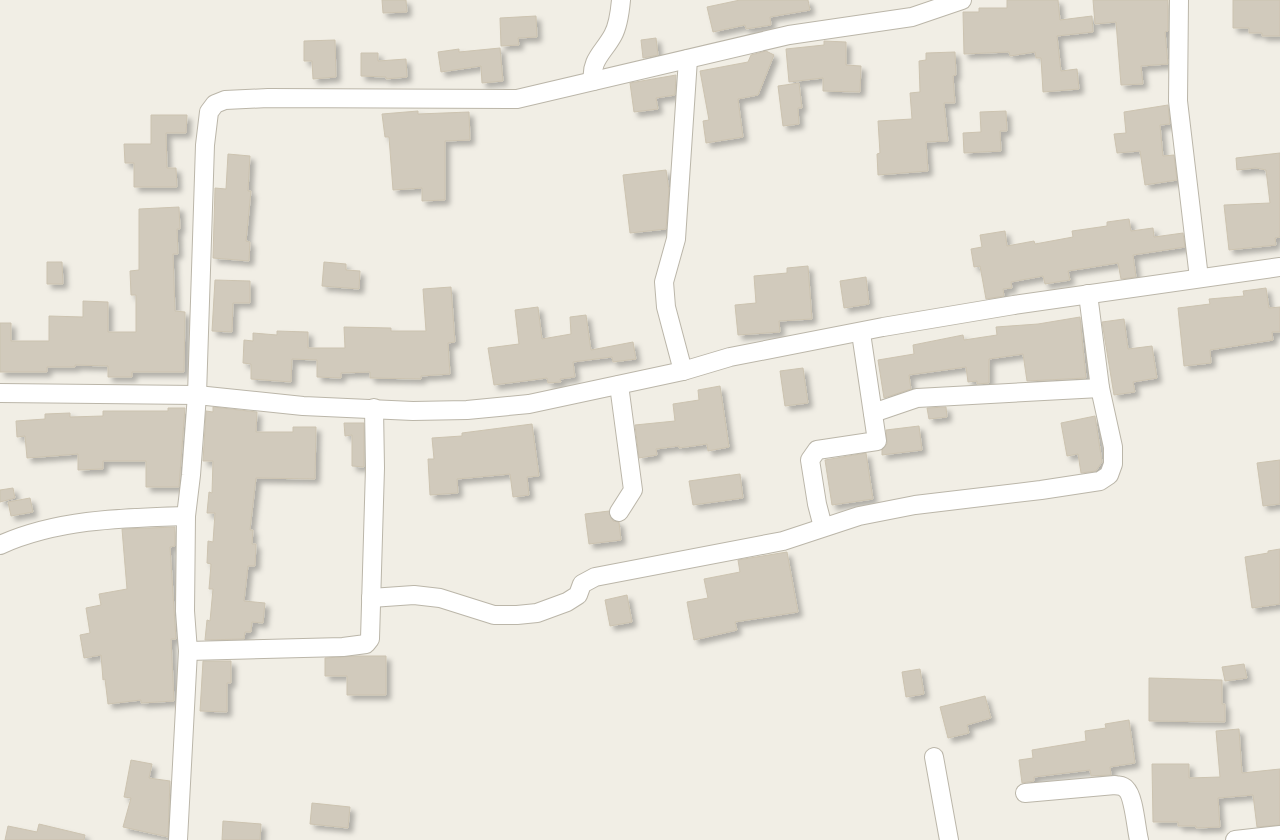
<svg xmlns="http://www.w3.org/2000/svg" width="1280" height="840" viewBox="0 0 1280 840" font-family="'Asap Condensed',sans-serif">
  <defs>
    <filter id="shadow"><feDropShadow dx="4.5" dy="4.5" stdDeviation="2.5" flood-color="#0004"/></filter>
  </defs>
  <rect width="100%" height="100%" fill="#f1eee5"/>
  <!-- building -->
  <g fill="#d1cabc" stroke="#ccc3b0" filter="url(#shadow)">
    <path d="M382,0h24l1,12 -24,1z"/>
    <path d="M740,0h68l2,10 -40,7 1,8 -25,4 -1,-4 -32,7 -6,-25z"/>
    <path d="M1007,0h51l2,20 32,-4 1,16 -36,4 4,35 16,-2 2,20 -36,3 -2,-34h-5l-1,-6 -25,4 -1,-4 -45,2 -1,-42h16v-4h28z"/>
    <path d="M1093,0h75v31l-3,1 3,32 -27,2 2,18 -22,1 -5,-63 -21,2z"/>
    <path d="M1233,0h47v36h-18v-3h-13v-5h-16z"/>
    <path d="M536,16l1,21 -19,1 1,7 -18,1 -1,-28z"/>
    <path d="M656,38l2,17 -15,3 -2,-18z"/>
    <path d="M335,40l1,37 -23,2 -1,-18h-8v-20z"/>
    <path d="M824,41l22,1v23l15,1 -1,26 -37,-1v-13l-34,4 -3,-33 38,-4z"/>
    <path d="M500,48l3,33 -21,2 -1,-17 -40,6 -3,-20 21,-3v3z"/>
    <path d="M766,51l8,4 -16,40 -20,4 5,38 -37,6 -3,-22 6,-1 -9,-49 48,-9 3,-7z"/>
    <path d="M955,52l1,23 -3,1 2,27h-11l4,38 -22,1 2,29 -50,4 -1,-21 3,-1 -2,-32 34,-2 -2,-26 10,-1 -1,-31 7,-1v-7z"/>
    <path d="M361,53h17v8l28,-2 1,18 -21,2v-2l-25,-1z"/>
    <path d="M676,75l-1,20 -19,3 2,11 -24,3 -4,-29z"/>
    <path d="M799,83l3,25h-4l1,16 -16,2 -5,-40z"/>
    <path d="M1168,105l2,19 -10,1 3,31 11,-1 3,25 -32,5 -5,-34 -23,2 -3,-19 12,-1 -2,-21z"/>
    <path d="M418,111v3l51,-2 1,28 -25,1v59l-23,1v-13l-29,2 -4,-53h-4l-3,-23z"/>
    <path d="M1006,111l1,20h-7l1,20 -37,2 -1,-20 18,-1 -1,-20z"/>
    <path d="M151,115h36l-1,18h-20l1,35h9l1,19h-43v-24h-9l-1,-19h27z"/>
    <path d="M1280,153v84l-5,1 1,7 -47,5 -5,-45 46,-2 -4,-33 -10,-2 -19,2 -1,-12z"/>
    <path d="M228,154l22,2 -2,35h3l-5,50 4,1 -1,19 -36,-3 2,-70 11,1z"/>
    <path d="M666,170l3,20 -3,39 -36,4 -7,-58z"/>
    <path d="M179,207l1,22h-3l1,25h-5l2,57 10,1 -1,60h-52v5h-24v-11l-33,-1v2h-28v5h-47v-49h11v18h38v-25l34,1v-16l25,1v30h28v-37h-5l-1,-24 9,-1v-61z"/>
    <path d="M1129,219l2,12 22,-3 1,9 29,-4 2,14 -52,8 3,22 -15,2 -3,-16 -50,8 2,9 -25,4 -2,-8 -32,6 1,6 -9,1 1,7 -18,3 -6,-33 -6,1 -3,-18 11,-2 -2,-12 25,-4 2,15 27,-5 1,3 38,-7 -1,-6 35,-5v-4z"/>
    <path d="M47,262h15l1,22h-16z"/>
    <path d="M324,262l22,2v6l14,1 -1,18 -37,-3z"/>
    <path d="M808,266l4,53 -33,2 1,11 -42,3 -3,-30 21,-2 -2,-27 33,-3v-5z"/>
    <path d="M866,277l3,27 -25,4 -4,-27z"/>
    <path d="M215,280l35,1v22h-17l-1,29 -20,-1z"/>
    <path d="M451,287l4,55 -7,1 2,31 -29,2v3l-51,-1v-6l-29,1v5l-24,-1v-17l-25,-1 -1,23 -40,-3v-15l-8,-1 1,-23 9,1v-8l24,2v-4l31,1v16h37l-1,-21 47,1v3h35l-3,-42z"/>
    <path d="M1266,288l3,20 11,-1v25h-8l1,8 -63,10 1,13 -27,3 -6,-58 32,-4 -1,-5 35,-3 -1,-5z"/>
    <path d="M538,307l4,32 29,-5 -1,-17 16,-2 5,35 42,-8 3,17 -23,3 -1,-5 -39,5 2,15 -15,2 1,3 -13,1 -1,-5 -53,7 -6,-37 31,-4 -4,-34z"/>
    <path d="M1080,317l6,61 -59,3 -4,-27 -34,5v24l-12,1v-3l-9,1 -2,-15 -57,8 2,14 -27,9 -6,-38 36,-6 -1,-9 50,-10 1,5 33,-5 -1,-8 42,-3z"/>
    <path d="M1124,319l4,30 24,-3 5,32 -24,4 2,10 -21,3 -12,-73z"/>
    <path d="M803,368l5,35 -23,3 -5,-35z"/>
    <path d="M720,386l9,61 -21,4 -1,-7 -28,4v-2l-23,3 1,6 -18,3 -4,-33 40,-4 -2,-17 26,-4 -1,-10z"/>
    <path d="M213,407l44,5 -1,20h37v-5h23l-1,52 -59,-1 -6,52h3l-1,14h4l-1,22h-7l-4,35 21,2 -2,20 -11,-1 -1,10h-6l-1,7 -39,1 2,-20 3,1 3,-32h-4l2,-25 -4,-1 1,-22 5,1 2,-29h-8l2,-21 3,1 1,-32h-10l3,-50 7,1z"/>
    <path d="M946,407l1,10 -18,2 -2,-11z"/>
    <path d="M168,408h17l-6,79h-33v-26h-43v8l-25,1v-16l-51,4 -2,-22 -8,1 -1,-16 29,-2v-5l25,-1v4l33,-1v-5h65z"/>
    <path d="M1095,416l7,46 -6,9 -15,2 -3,-19 -11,2 -6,-33z"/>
    <path d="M344,423h20v44l-12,-1v-31l-7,1z"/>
    <path d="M532,424l7,52 -12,1 2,18 -16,2 -3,-23 -53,5 1,14 -28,2 -2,-36h6l-2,-21 30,-2v-3z"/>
    <path d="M919,426l3,24 -40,5v-5l5,-6 -1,-14z"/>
    <path d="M866,453l7,46 -41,6 -7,-45z"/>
    <path d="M1280,460v44l-17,2 -6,-43z"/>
    <path d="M740,474l3,24 -50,7 -4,-24z"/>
    <path d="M13,488l2,10 -15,4v-12z"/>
    <path d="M30,498l3,14 -22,4 -3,-14z"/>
    <path d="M609,511l4,10 6,1 2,18 -32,4 -4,-30z"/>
    <path d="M175,527v19l-5,1 6,92h-5l3,62 -33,2v-3l-33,4 -3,-25 -2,1 -2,-25 -17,3 -4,-23 10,-2 -4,-25 15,-3 -2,-11 28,-5 -5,-60z"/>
    <path d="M1280,549v55l-28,4 -7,-51 23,-4v-2z"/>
    <path d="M787,552l11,60 -63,10 2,8 -43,10 -7,-38 21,-4 -4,-19 36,-7 -2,-12z"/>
    <path d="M627,595l5,27 -22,4 -5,-26z"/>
    <path d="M355,656h31v39h-39v-19h-22v-18z"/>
    <path d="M203,661h28v22h-4v29l-27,-1z"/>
    <path d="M1244,664l3,14 -22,3 -3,-14z"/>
    <path d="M920,669l4,25 -18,3 -4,-25z"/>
    <path d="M1149,678l73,2v24h3v18l-76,-1z"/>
    <path d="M985,696l6,22 -24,7 2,8 -21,5 -8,-31z"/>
    <path d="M1129,720l6,43 -25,4 1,8 -20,1 -1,-6 -56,7v4l-12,2 -3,-23 14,-2 -1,-8 54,-9 -1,-10 21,-3 -1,-4z"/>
    <path d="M1239,729l3,44 38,-4v56l-23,2 -4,-32 -35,3 2,29 -24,1v-2h-18v-4h-25l-1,-58h37v14l31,-1 -4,-46z"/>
    <path d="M131,760l21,4 -3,14 21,3 -2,56 -45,-10 8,-29 -7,-1z"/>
    <path d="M312,803l38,4 -2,21 -38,-4z"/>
    <path d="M223,821l38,3 -1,16h-38z"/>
    <path d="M39,824l46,11 -1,5h-79l3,-14 29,6z"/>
  </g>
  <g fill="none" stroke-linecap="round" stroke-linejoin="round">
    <!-- minor casing -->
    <g stroke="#bbb6a9" stroke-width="20">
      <g id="minor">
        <path d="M1179,0l-1,101 21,177"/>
        <path d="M593,81c-3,-21 11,-29 20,-46 5,-9 7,-24 8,-35"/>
        <path d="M683,371l-17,-64 -2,-25 12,-43 12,-180"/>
        <path d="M0,393l197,2 106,11 110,5 54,-1 62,-6 154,-33 47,-14 153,-30 131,-22 266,-38"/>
        <path d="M873,413l44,-15 183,-10"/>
        <path d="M619,512l14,-22 -14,-105"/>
        <path d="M823,527l-6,-23 -7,-44 7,-10 60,-9 -16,-108"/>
        <path d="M0,545c58,-26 122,-27 186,-29"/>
        <path d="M371,598l43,-3 26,3 54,17h23l20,-2 30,-11 11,-7 4,-11 13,-7 188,-36 76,-25 56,-11 126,-15 59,-9 9,-6 4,-11v-17l-13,-59 -12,-94"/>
        <path d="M188,651l155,-4 23,-3 4,-5 5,-171 -1,-60"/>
        <path d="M934,757l15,83"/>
        <path d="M1025,793l90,-8c4,1 8,0 11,4 8,7 10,39 13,51"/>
        <path d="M178,840l10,-189 -3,-40 1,-95 5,-41 6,-80 8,-250 4,-33 6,-8 10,-4 43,-2 249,1 272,-64 123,-18 50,-17"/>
        <path d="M1235,840l45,-5"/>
      </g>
    </g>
    <!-- minor -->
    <use href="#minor" stroke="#fff" stroke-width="18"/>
  </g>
</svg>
